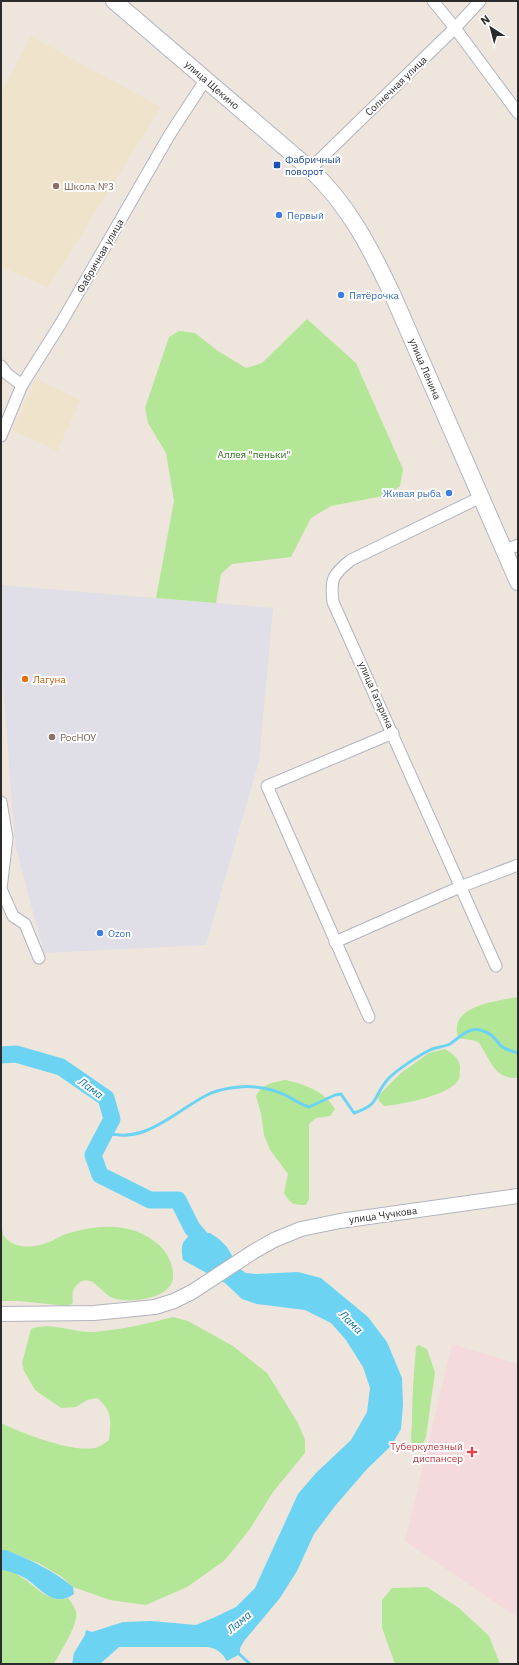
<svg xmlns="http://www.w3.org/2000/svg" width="519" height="1665" viewBox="0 0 519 1665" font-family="'IBM Plex Sans',sans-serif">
  <rect width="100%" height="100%" fill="#eee6dd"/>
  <!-- industrial -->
  <path fill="#e0dee6" d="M1,585l272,23 -14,153 -53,184 -162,8 -29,-109 -14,-188z"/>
  <!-- education -->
  <g fill="#f0e3cc">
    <path d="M31,36l130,71 -113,181 -47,-22v-172z"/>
    <path d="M36,379l45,21 -24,51 -45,-21z"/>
  </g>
  <!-- medical -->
  <path fill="#f4dadc" d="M452,1344l66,20v254l-113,-77z"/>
  <!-- green -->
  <g fill="#b4e697">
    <path d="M307,319l49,44 47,106 -3,17 -12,9 -57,11 -20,12 -20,39 -59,7 -11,10 -5,29 -60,-5 18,-97 -8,-48 -18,-30 -3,-15 24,-71 10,-6 16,2 23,18 28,17 16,-5z"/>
    <path d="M518,997v81c-20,1 -25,-11 -34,-27 -2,-2 -3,-6 -5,-8 -7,-5 -14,-2 -21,-6 -10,-32 40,-36 60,-40z"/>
    <path d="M445,1049c8,5 16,10 15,21 -1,3 0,7 -1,9 -7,16 -59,26 -75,27l-5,-5 -1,-5 23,-23 28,-20z"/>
    <path d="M285,1080c19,4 40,11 50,29l-5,7 -14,2 -7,6v75l-3,6c-13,0 -15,-1 -22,-12l4,-19 -18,-24 -6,-15 -3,-21 -5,-18c7,-13 16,-13 29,-16z"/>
    <path d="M1,1185c2,11 -1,46 3,51 10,14 32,12 45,6 6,-2 11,-6 17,-8 31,-10 68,-13 94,12 8,7 14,21 13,32 -2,21 -44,26 -60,20 -11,-4 -20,-24 -33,-16 -8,6 -8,12 -7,21l-5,3 -49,-5h-18z"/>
    <path d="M173,1317l15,4 45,25 34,27 31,50 7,17v13l-32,39 -23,37 -26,32 -37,26 -41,18 -36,-5 -37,-13 -11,-10 -22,-13 -34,-14h-5v-127c23,11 69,29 94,25 5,-1 10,-5 14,-8 2,-17 4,-30 -12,-42l-10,2 -11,7 -15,1 -26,-18 -11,-19 -2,-8 9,-34c19,-8 43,4 62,3 27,-2 53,-8 80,-15z"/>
    <path d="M419,1345l8,4 8,23 -9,65 -5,12 -9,-3c-2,-9 0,-16 0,-25 0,-25 2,-49 4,-74z"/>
    <path d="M1,1570c25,2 34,24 55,29 4,1 8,0 12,-1 3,4 7,9 8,14 3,12 -16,40 -22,52h-53z"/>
    <path d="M427,1587l32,21 30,28 11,28h-105l-13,-36v-28l10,-12z"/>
  </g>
  <!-- water -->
  <g fill="#6cd3f3">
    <path d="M196,1233h14l9,6 8,8 12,21 7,5 10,1 42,-2 23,6 47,39 19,25 15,36 1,27 -2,24 -10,17 -24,23 -32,37 -21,28 -17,37 -17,27 -36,43 -4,7v6l-13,7c-5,-8 -10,-13 -20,-14h-88l-19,17h-28l2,-11 11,-18 1,-5 6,2 31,-10 28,-1 45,4 17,-7 23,-11 19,-19 43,-94 18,-21 35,-33 16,-28 3,-24 -7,-21 -17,-27 -15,-17 -26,-13 -48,-6 -15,-5 -17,-16 -42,-23c-3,-14 -1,-22 13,-27z"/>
    <path d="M1,1550h5c24,10 47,20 67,37l1,7c-21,15 -33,-6 -49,-16 -7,-4 -16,-7 -24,-8z"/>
  </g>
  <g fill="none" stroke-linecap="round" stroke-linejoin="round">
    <!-- stream -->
    <g stroke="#6cd3f3" stroke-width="3">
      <path d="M105,1132c39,14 70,-21 102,-37 11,-6 36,-10 48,-8 10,1 23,4 32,9 8,4 13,8 22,11l26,-12 6,-1 13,19c28,-9 18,-17 35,-35 9,-9 29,-22 41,-28 6,-3 14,-3 20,-6 9,-6 18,-17 30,-14 12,3 14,8 21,16 5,4 12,5 17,7"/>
      <path d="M237,1652l13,12"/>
    </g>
    <!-- river -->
    <path stroke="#6cd3f3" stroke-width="17" d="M1,1055l15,-1 45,13 45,31 6,21 -19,36 7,20 50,25h28l14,28 18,21"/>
    <!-- minor casing -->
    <g stroke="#b1b4bf" stroke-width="13">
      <g id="minor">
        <path d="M433,1l22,27 63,85"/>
        <path d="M310,169l145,-141 25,-27"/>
        <path d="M1,366l6,8 15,11"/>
        <path d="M1,436l21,-51 39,-62 109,-189 36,-55"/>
        <path d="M481,497l-130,63c-18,14 -21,19 -18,42l163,364"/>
        <path d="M504,551l14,-6"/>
        <path d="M1,802l6,36 -6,51 12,27 12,8 14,34"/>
        <path d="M335,942l125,-55 58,-22"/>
        <path d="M369,1017l-102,-231 126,-53"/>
      </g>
    </g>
    <!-- tertiary casing -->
    <g stroke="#b1b4bf" stroke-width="16">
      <path id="tertiary" d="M1,1314l93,-1 61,-6 19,-6 18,-9 61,-40 21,-12 27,-11 39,-8 178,-25"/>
    </g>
    <!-- secondary casing -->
    <g stroke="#b1b4bf" stroke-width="18">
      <path id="secondary" d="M114,1l196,168c39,36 62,82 84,129l124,284"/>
    </g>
    <!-- minor -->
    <use href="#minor" stroke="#fff" stroke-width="11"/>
    <!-- tertiary -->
    <use href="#tertiary" stroke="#fff" stroke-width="14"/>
    <!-- secondary -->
    <use href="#secondary" stroke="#fff" stroke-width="16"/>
  </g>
  <!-- markers -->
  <rect fill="#1a4fb4" stroke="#fff" stroke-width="1.5" x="273" y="161" width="8" height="8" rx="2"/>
  <g fill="#8d6e63" stroke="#fff" stroke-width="1.5">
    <circle cx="56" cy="186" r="4"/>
    <circle cx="52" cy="737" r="4"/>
  </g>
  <g fill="#3f7fe0" stroke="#fff" stroke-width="1.5">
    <circle cx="279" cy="215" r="4"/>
    <circle cx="341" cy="295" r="4"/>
    <circle cx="449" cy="493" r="4"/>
    <circle cx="100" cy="933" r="4"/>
  </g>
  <circle fill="#e8710a" stroke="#fff" stroke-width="1.5" cx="25" cy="679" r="4"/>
  <path fill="#e0444e" stroke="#fff" stroke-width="1.5" d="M470 1446h4v4h4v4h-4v4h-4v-4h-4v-4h4z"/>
  <g text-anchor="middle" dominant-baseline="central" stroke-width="4" stroke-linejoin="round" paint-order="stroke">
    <!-- street labels -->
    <g font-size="10" fill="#2b2b2b" stroke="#fff">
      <text transform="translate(212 85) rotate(41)">улица Щекино</text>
      <text transform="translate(396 86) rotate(-44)">Солнечная улица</text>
      <text transform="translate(100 256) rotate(-60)">Фабричная улица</text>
      <text transform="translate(425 369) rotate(67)">улица Ленина</text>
      <text transform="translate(376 695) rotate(66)">улица Гагарина</text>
      <text transform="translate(383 1215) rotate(-8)">улица Чучкова</text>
    </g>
    <!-- transit labels -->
    <g font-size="10" fill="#164399" stroke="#fff" text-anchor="start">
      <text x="285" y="159">Фабричный<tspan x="285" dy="12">поворот</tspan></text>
    </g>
    <!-- education labels -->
    <g font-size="10" fill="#785e54" stroke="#fff" text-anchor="start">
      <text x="64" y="186">Школа №3</text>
      <text x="60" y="737">РосНОУ</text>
    </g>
    <!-- shop labels -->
    <g font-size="10" fill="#366cbe" stroke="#fff" text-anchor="start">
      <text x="287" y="215">Первый</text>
      <text x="349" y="295">Пятёрочка</text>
      <text x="441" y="493" text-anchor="end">Живая рыба</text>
      <text x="108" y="933">Ozon</text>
    </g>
    <!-- park labels -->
    <g font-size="10" fill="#2b6c17" stroke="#fff">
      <text x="254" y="454">Аллея "пеньки"</text>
    </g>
    <!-- food labels -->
    <g font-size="10" fill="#c56008" stroke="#fff" text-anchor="start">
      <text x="33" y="679">Лагуна</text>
    </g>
    <!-- health labels -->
    <g font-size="10" fill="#be3a42" stroke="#fff" text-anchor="end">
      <text x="463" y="1446">Туберкулезный<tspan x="463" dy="12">диспансер</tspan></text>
    </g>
    <!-- water labels -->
    <g font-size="11" font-style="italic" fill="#0871a2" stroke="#fff">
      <text transform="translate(91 1088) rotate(36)">Лама</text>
      <text transform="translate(351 1322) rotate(45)">Лама</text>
      <text transform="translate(239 1622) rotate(-40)">Лама</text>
    </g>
  </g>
  <!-- border -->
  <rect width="519" height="1665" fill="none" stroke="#2b2b2b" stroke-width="4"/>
  <!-- north arrow -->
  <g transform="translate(491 28) rotate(324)" stroke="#ffffff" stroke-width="3" paint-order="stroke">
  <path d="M0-3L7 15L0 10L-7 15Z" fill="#2b2b2b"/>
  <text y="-6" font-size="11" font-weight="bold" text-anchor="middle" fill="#2b2b2b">N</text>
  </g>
</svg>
